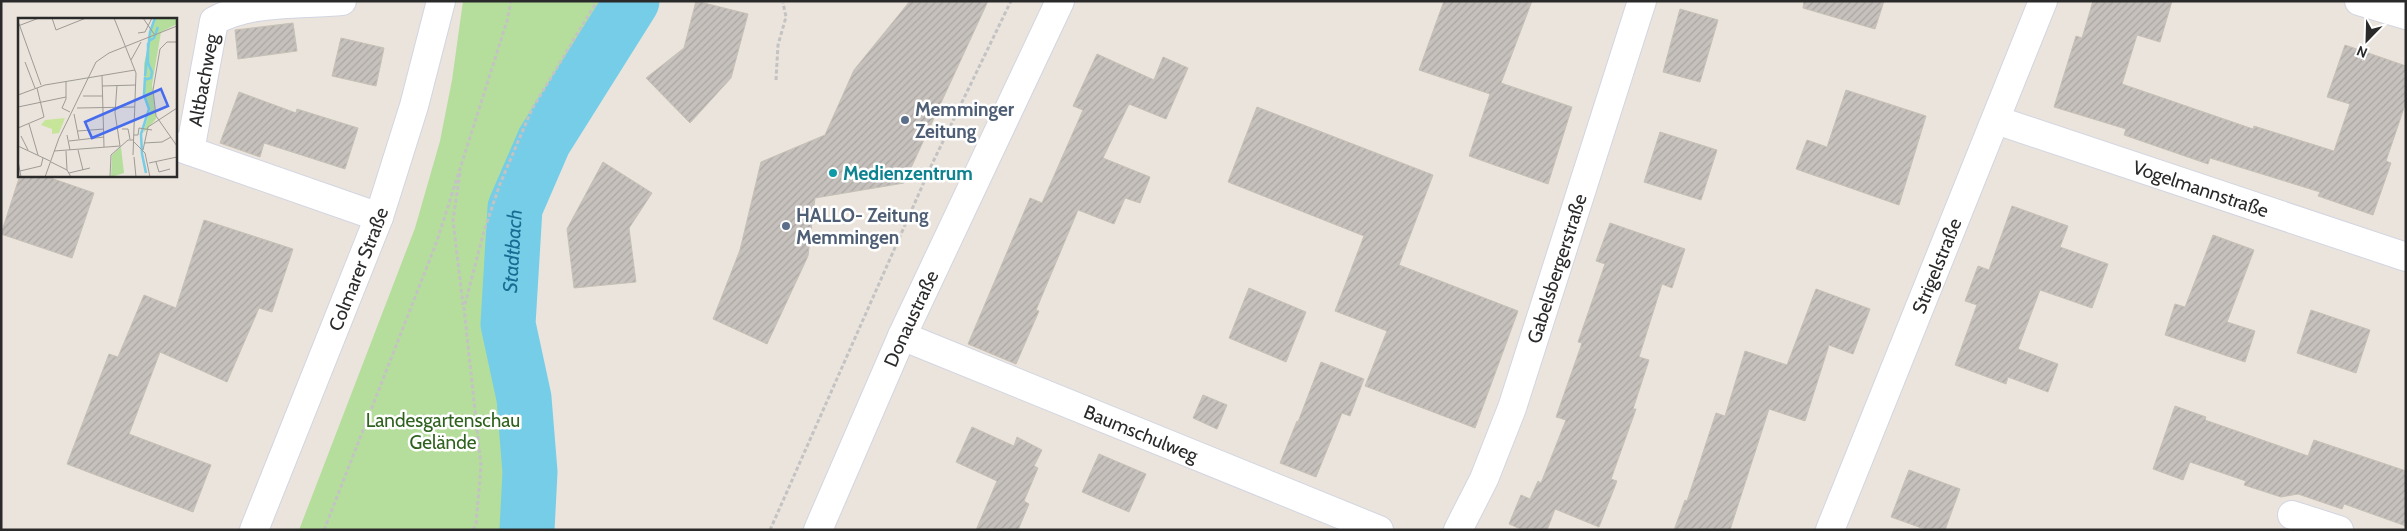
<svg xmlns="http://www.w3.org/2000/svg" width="2407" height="531" viewBox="0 0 2407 531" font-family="Cabin,sans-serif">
  <defs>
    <pattern id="building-hatch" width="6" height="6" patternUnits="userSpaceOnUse" patternTransform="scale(1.25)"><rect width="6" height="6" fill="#c6c1bc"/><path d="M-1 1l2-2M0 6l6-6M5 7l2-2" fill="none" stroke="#aaa6a2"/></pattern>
  </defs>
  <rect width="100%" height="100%" fill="#ebe4dc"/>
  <!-- park -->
  <path fill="#b5de9c" d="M463,1h155l-37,59 -38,55 -39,100 -3,31 16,58 32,157 -1,69h-249l116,-302 25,-87 12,-61z"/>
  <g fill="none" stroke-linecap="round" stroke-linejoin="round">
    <!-- river -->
    <path stroke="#75cde7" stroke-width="55" id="s1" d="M527,530l3,-58 -6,-74 -16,-74 7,-116 29,-67 88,-140"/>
  </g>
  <!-- building -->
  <g fill="url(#building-hatch)" stroke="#c6c0b6">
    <path d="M696,1l52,13 -17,64 -41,45 -44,-45 38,-30z"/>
    <path d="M910,1h78l-84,182 -89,15 -7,58 -41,88 -54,-25 27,-69 21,-88 64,-27 29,-65z"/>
    <path d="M1444,1h88l-31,82 71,24 -24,77 -79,-28 21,-62 -71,-24z"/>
    <path d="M1804,1h80l-9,28 -72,-21z"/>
    <path d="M2093,1h79l-12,41 -23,-7 -15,49 131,45 1,-3 80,25 16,-47 -23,-7 18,-52 61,21v36l-20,59 5,2 -18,52 -55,-19 2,-4 -110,-34 -2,6 -84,-29 2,-6 -72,-22 22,-71 6,2z"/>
    <path d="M1680,9l38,11 -18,62 -37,-10z"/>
    <path d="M293,23l4,28 -59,8 -3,-29z"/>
    <path d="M341,38l43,10 -8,38 -44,-10z"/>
    <path d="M1097,54l57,26 9,-23 25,11 -22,51 -37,-15 -26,54 47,19 -10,26 -15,-5 -11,26 -36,-14 -42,100 3,1 -23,53 -48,-20 62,-146 12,5 41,-93 -10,-4z"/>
    <path d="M1846,90l80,26 -27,89 -103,-36 11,-29 20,7z"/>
    <path d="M239,92l57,21 1,-4 61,19 -13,41 -81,-26 -4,14 -40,-14z"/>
    <path d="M1257,107l176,68 -34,90 119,46 -43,117 -110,-42 22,-55 -52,-20 29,-75 -136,-54z"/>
    <path d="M1660,132l57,18 -16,50 -57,-18z"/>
    <path d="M603,162l49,31 -23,35 7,54 -62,6 -7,-59z"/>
    <path d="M20,175h22l52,18 -22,65 -71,-24z"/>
    <path d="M2012,206l56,20 -8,21 48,17 -16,44 -52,-18 -22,59 40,15 -10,28 -40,-15 -2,7 -51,-19 22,-60 -12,-4 13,-35 11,4z"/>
    <path d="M204,220l89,29 -21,63 -13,-4 -32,74 -67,-30 -31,82 82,31 -18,47 -126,-48 42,-110 9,3 26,-62 32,13z"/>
    <path d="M1610,223l75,26 -13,39 -10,-4 -23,73 10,3 -16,49h3l-25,70 6,2 -18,46 -44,-18 -8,21h-24l-14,-6 12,-29 9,4 8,-18 3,2 25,-63 -10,-3 26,-74 -4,-1 27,-78 -9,-3z"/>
    <path d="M2213,235l41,15 -27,72 28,9 -10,31 -80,-27 10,-31 10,3z"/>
    <path d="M1249,288l57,24 -20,50 -57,-24z"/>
    <path d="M1816,289l54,20 -17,45 -24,-9 -24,76 -36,-12 -39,121h-56l11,-30 2,1 29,-88 9,3 20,-65 42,14z"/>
    <path d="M2311,310l59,20 -14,43 -59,-20z"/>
    <path d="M1321,362l43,17 -14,37 -8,-3 -26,64 -36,-14 17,-42 1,1z"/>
    <path d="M1203,395l24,10 -10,24 -24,-11z"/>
    <path d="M2175,406l31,11 -1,3 103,36 6,-16 92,31v55l-62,-22 -2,5 -44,-15 -17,3 -37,-12 2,-4 -56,-19 -7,18 -30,-11z"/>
    <path d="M972,427l42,19 3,-9 25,13 -8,16 4,2 -14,33 5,3 -11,26h-42l21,-49 -41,-19z"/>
    <path d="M1099,454l47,20 -17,38 -47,-20z"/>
    <path d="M1909,470l51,19 -15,41h-18l-36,-13z"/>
  </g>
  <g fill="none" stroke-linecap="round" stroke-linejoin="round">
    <!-- minor casing -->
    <g stroke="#d2d5e1" stroke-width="30">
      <g id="minor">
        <path d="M2359,1l47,14"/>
        <path id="s2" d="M1996,120l410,137"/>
        <path id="s3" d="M175,146l15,5 24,-130c38,-21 85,-16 128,-20"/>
        <path d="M190,151l189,66"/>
        <path id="s4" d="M902,336l477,194"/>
        <path d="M2292,515l47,15"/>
        <path id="s5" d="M254,530l125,-313 35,-111 27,-105"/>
        <path id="s6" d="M818,530l84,-194 158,-335"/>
        <path id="s7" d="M1458,530l26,-51 28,-71 130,-407"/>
        <path id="s8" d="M1830,530l213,-529"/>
      </g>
    </g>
    <!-- path -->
    <g stroke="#c3c3c3" stroke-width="3" stroke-dasharray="4 2.5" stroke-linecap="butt">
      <path d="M776,80l2,-35 8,-28 -3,-14"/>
      <path d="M460,173l-7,47 10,85"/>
      <path d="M324,530l113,-289 70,-220 4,-20"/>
      <path d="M473,530l3,-6 5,-58 -17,-158 20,-77 16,-47 32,-75 65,-108"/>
      <path d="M770,530l162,-366 79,-163"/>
    </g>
    <!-- minor -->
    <use href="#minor" stroke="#fff" stroke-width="28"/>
  </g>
  <!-- markers -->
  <g fill="#5c6f8a" stroke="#fff" stroke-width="2">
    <circle cx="905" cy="120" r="5"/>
    <circle cx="786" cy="226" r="5"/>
  </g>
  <circle fill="#0f9aa8" stroke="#fff" stroke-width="2" cx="833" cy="173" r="5"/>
  <g text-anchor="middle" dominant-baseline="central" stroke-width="5" stroke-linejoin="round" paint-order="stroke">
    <!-- street labels -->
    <g font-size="19" fill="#2a2a2a" stroke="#fff">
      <text stroke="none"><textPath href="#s3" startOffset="88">Altbachweg</textPath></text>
      <text stroke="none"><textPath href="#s2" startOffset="216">Vogelmannstraße</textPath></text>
      <text stroke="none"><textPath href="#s8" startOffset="285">Strigelstraße</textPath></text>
      <text stroke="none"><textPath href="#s7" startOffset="280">Gabelsbergerstraße</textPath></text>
      <text stroke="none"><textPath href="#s5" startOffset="281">Colmarer Straße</textPath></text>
      <text stroke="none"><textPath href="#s6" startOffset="231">Donaustraße</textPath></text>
      <text stroke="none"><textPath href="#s4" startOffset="258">Baumschulweg</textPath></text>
    </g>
    <!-- service labels -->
    <g font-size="19" font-weight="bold" fill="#4e5e75" stroke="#fff" text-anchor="start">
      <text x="915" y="109">Memminger<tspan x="915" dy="22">Zeitung</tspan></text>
      <text x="796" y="215">HALLO- Zeitung<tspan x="796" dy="22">Memmingen</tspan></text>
    </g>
    <!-- culture labels -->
    <g font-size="19" font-weight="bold" fill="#0d838f" stroke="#fff" text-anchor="start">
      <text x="843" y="173">Medienzentrum</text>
    </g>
    <!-- park labels -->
    <g font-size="19" fill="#2f621e" stroke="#fff">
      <text x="443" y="420">Landesgartenschau<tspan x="443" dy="22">Gelände</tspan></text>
    </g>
    <!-- water labels -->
    <g font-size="20" font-style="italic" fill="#166c92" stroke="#fff">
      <text stroke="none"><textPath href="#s1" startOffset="281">Stadtbach</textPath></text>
    </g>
  </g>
  <!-- overview -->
  <g transform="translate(18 18)">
    <rect width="159" height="159" fill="#ebe4dc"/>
    <path d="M159,0v6l-16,8 -9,53 4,34 -13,14 7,-23 -6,-14v-32l10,-45zM103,129l3,26 -13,4 1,-22z" fill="#b5de9c"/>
    <path d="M47,100l-6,15 -7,1v-5l-11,-4 4,-5z" fill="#c7e598"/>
    <path fill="none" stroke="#75cde7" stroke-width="2.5" d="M131,23l5,-3 4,-11M127,58l5,-44 5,-14M126,62l7,-2 1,-6 -4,-9v-20M124,136l4,19M124,136l-1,-20 8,-25 -5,-14 1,-18"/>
    <path fill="none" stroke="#9e9a95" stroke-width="1" d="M34,0l4,12 30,-12M96,0l22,55 -3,82M125,0l11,16M0,3l23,64M0,8l21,-8M120,15l7,-1 7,-14M159,24h-10l-7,7 -7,41 3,26 21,30M113,42l10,-18M7,44l10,26M84,58l2,71M48,63v18l-4,9 8,4M84,68l34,-1M0,77l27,-10 90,-15M65,78h20M0,89l48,-10M59,90l58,-1M56,96l5,25M11,106l9,31M0,110l26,-11 -7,-29M104,111h6l2,10M60,113l26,-2M49,117l3,15M116,117h4l1,-7 13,2M3,118l7,14M51,123l35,-4M115,123l12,12 5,24M126,125l18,-1 9,-5M0,128l32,15M60,132l5,20M125,132l5,-23 29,-19M36,133l66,-5 -5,-33 2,-28M48,133l1,19M116,139l2,20M0,143l3,16M33,144l16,8 4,7M138,144l3,10 11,-3M131,145l28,-6M2,153l21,-5 2,-8M51,155l21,-5M27,159l14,-39 37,-76 13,-9 68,-27M92,159l1,-22 17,-15h5"/>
    <path fill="#466cee" fill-opacity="0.15" stroke="#466cee" stroke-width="2.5" d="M143,71l7,17 -76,32 -7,-16z"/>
    <rect width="159" height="159" fill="none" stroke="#2a2a2a" stroke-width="2.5"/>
  </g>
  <!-- border -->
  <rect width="2407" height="531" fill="none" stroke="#2a2a2a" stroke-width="5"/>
  <!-- north arrow -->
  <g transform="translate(2367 40) rotate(203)" stroke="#ffffff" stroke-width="4" paint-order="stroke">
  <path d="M0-4L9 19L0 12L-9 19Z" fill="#2a2a2a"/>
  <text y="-8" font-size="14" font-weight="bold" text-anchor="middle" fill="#2a2a2a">N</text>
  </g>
</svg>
